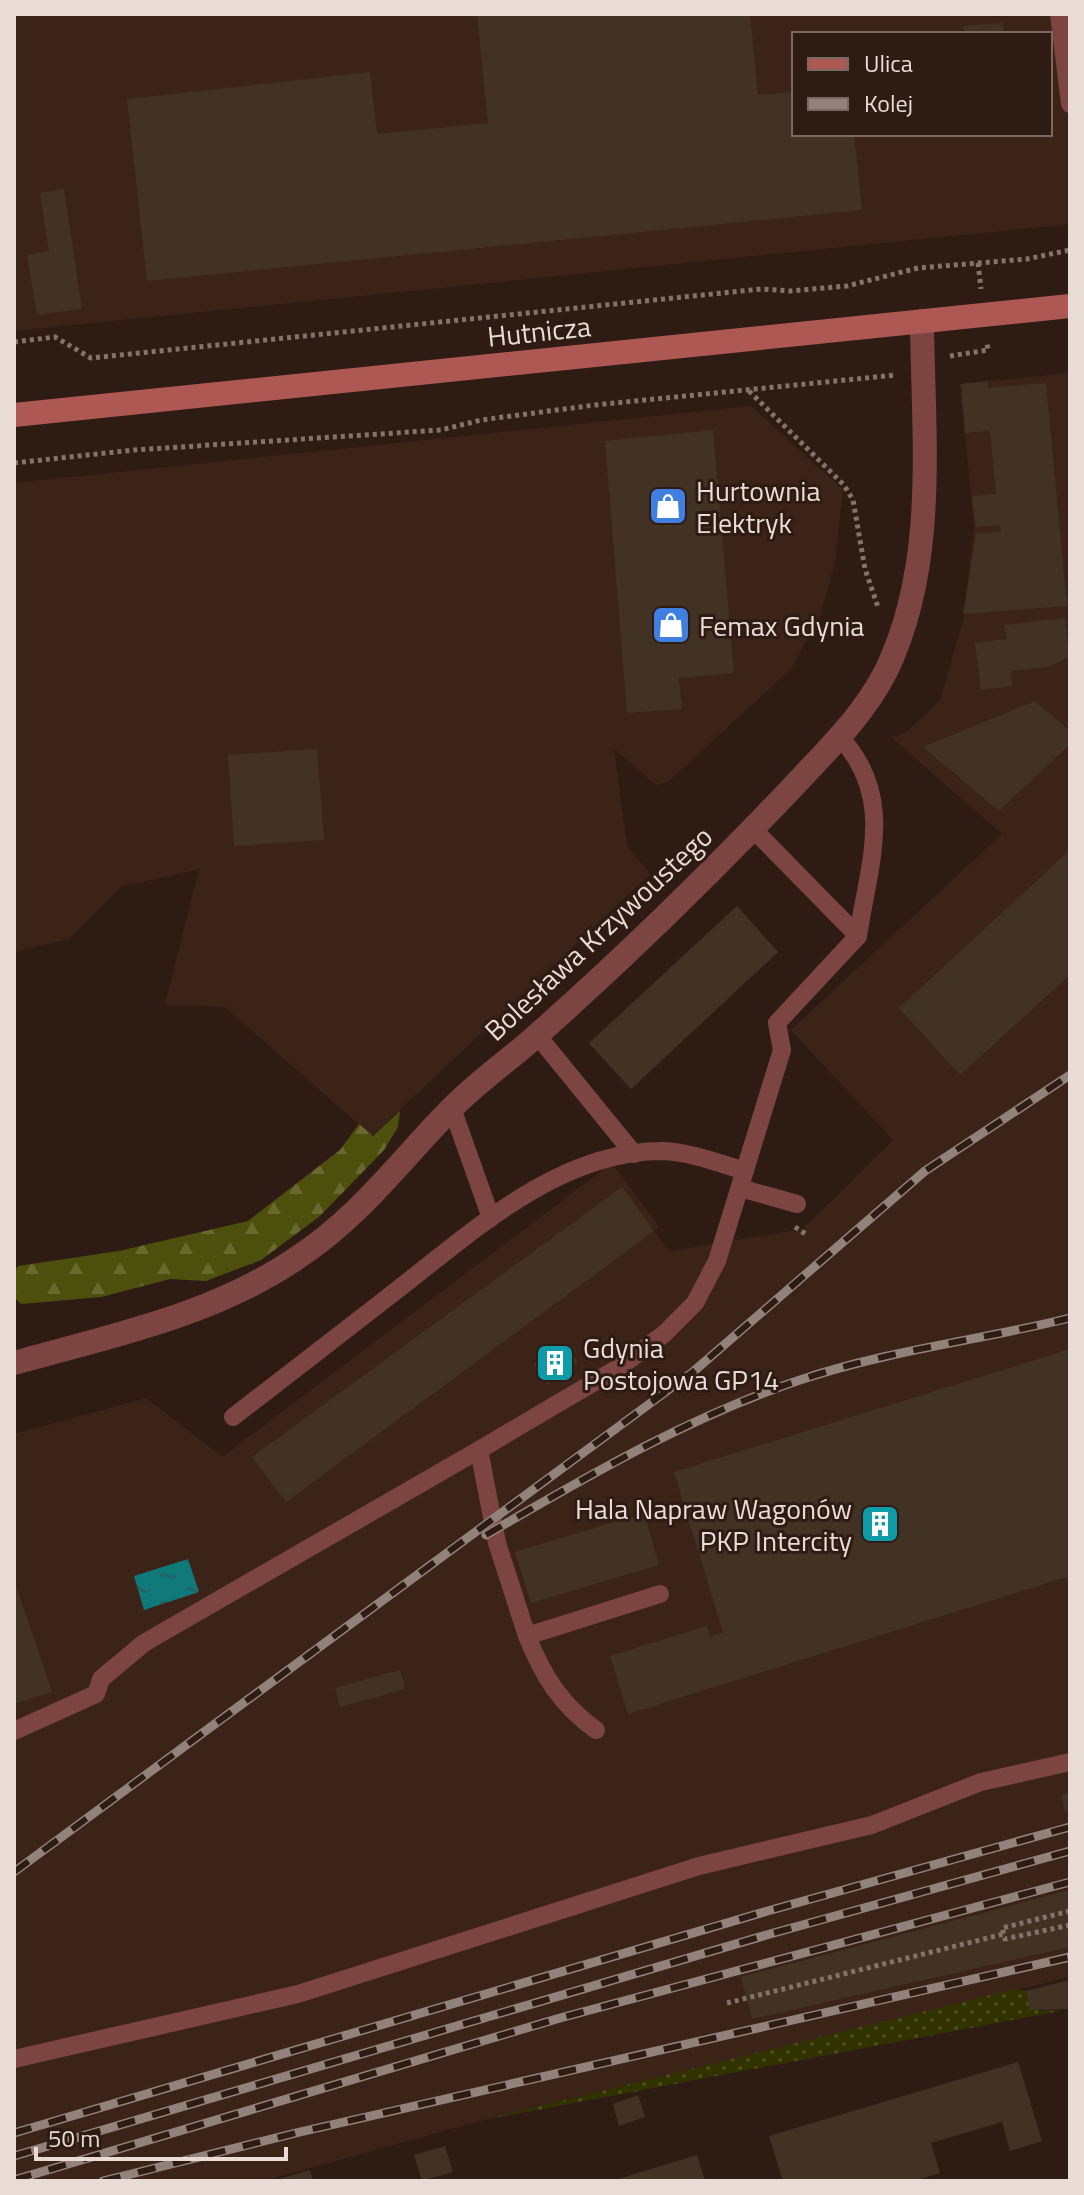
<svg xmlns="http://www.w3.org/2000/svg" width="1084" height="2195" viewBox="0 0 1084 2195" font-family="'Titillium Web',sans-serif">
  <defs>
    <pattern id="grass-dots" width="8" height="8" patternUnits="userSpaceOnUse" patternTransform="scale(2)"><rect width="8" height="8" fill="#303200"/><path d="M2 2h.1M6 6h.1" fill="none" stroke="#4e4f24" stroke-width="1.8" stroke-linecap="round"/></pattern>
    <pattern id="forest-firs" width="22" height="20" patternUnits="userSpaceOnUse" patternTransform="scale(2)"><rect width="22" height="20" fill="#4d500c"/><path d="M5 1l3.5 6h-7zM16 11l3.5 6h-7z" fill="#67692f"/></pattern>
    <pattern id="water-ripples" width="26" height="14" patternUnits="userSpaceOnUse" patternTransform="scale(2)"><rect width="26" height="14" fill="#10797a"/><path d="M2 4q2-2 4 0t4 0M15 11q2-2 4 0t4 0" fill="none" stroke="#286060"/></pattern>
  </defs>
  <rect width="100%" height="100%" fill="#2e1c14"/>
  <!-- built -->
  <g fill="#3c2318" fill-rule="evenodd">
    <path d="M14,14h1056v210l-1056,107zM794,34h256v100h-256z"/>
    <path d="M1070,373v1604l-586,143 -221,61h-249v-747l133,-36 75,59 390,-294 47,64 -5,4 15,20 134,-22 90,-89 -102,-110 211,-196 -110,-96 15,-6 33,-32 24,-83 10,-90 -14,-143z"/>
    <path d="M751,406l92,84 -8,72 -15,54 -29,53 -122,112 -13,4 -42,-36 13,97 23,28 -278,262 -147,-129 -60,-2 34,-136 -78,18 -52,52 -55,13v-469z"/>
  </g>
  <!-- grass -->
  <path fill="url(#grass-dots)" d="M1015,1989l11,2 5,19 29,1 -576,109z"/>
  <!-- forest -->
  <path fill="url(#forest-firs)" d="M400,1111l-2,16 -14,23 -64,66 -59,44 -55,21 -36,-2 -69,18 -80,7 -7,-7v-25l4,-6 101,-15 129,-30 92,-71 19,-26 14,12z"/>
  <!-- water -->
  <path fill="url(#water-ripples)" d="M188,1559l11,33 -55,18 -10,-34z"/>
  <!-- building -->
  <g fill="#423224">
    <path d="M477,14h273l8,81 36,-3v42h60l8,76 -715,71 -20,-182 243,-27 7,62 111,-11z"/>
    <path d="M1003,23l1,11h-40l-1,-8z"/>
    <path d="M64,189l18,120 -45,6 -10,-60 22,-4 -9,-58z"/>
    <path d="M987,381l1,7 58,-5 21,223 -104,8 13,-80 25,-2 -1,-7 -24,2 -4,-31 24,-2 -6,-63 -25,2 -4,-49z"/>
    <path d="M713,430l21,243 -55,5 3,31 -55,4 -22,-272z"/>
    <path d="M1065,618l4,39 -21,10 -37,4 1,15 -31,4 -6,-47 32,-4 -3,-14z"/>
    <path d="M1035,701l35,30v13l-71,67 -76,-64z"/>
    <path d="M317,749l7,91 -90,6 -6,-91z"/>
    <path d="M1070,850v125l-110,100 -61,-67z"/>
    <path d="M737,906l41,46 -147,137 -42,-46z"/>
    <path d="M622,1187l32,44 -368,271 -34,-45z"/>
    <path d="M563,1343l15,19 -30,22 -15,-20z"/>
    <path d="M1070,1349v227l-442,138 -18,-58 97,-30 3,11 13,-5 -49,-160z"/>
    <path d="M644,1513l15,52 -128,38 -16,-51z"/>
    <path d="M14,1580l38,112 -38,12z"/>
    <path d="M400,1670l5,19 -65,18 -5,-19z"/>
    <path d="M1070,1793v17l-5,2 -4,-17z"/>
    <path d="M1070,1890v57l-318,72 -11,-42z"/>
    <path d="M1070,1980v29l-40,1 -4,-19z"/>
    <path d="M1018,2062l24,79 -32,10 -8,-29 -71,21 9,30 -27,8h-130l-14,-45z"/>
    <path d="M638,2095l7,22 -26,9 -6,-22z"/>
    <path d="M445,2146l8,26 -31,9 -8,-26z"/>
    <path d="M697,2155l8,26h-90v-1z"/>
    <path d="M310,2170l3,11h-38v-1z"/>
  </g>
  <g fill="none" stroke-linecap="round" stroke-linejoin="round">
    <!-- path -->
    <g stroke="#83736c" stroke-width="5" stroke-dasharray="4 4" stroke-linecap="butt">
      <path d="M978,263l3,26"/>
      <path d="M14,342l41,-5 36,21 670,-69 29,2 57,-5 71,-18 109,-9 43,-9"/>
      <path d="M950,356l38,-6 -1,-7"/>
      <path d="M749,391l95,94 9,15 12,69 13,38"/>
      <path d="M14,463l120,-13 307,-20 40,-10 114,-15 301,-30"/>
      <path d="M795,1227l12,8"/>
      <path d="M1070,1911l-68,17 3,11 65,-14"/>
      <path d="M727,2003l277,-69"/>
    </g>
    <!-- lane -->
    <g stroke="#7c4542" stroke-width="18">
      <path d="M1059,14l11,90"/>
      <path d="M840,737c56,61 29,125 18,199"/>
      <path d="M537,1035l97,119"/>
      <path d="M452,1108l39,110"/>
      <path d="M740,1188l57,16"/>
      <path d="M233,1417c53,-41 106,-82 159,-123 78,-60 165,-143 270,-143 29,1 56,12 83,20"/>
      <path d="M660,1594l-133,42 -30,-93 -18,-93 139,-82 46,-34 31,-31 22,-42 65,-211 -5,-27 81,-87 -105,-107"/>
      <path d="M527,1636c16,40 34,69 69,94"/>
      <path d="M14,1731l82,-37 5,-15 43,-36 335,-193"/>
      <path d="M14,2059l284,-65 401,-128 173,-41 109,-43 89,-20"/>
    </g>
    <!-- street -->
    <path stroke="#7c4542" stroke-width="24" d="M14,1363c96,-27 196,-47 280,-103 66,-43 103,-96 156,-150 26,-27 58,-49 86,-74 87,-77 172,-160 253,-245 35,-38 75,-75 98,-122 51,-107 36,-233 35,-348"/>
    <!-- secondary -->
    <path stroke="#ae5854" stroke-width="24" d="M14,415l1056,-109"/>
    <!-- rail casing -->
    <g stroke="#91827b" stroke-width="9">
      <g id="rail">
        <path d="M486,1535c102,-59 204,-119 317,-156 87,-29 178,-39 267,-61"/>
        <path d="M14,1872l680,-501 231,-200 145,-96"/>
        <path d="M14,2133l750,-221 306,-85"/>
        <path d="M14,2156l756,-222 300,-83"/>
        <path d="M14,2180l546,-162 510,-136"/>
        <path d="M103,2181l197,-49 770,-175"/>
      </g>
    </g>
    <!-- rail -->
    <use href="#rail" stroke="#2e1c14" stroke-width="6" stroke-dasharray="18" stroke-linecap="butt"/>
  </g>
  <!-- icons -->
  <defs>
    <g id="shop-square" transform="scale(2)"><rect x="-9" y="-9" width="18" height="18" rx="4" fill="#3f7fe0" stroke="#2e1c14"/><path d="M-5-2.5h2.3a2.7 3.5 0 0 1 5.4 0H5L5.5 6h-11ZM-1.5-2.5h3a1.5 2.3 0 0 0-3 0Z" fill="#fff"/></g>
    <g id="building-square" transform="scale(2)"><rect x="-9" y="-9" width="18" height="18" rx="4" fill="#0f9aa8" stroke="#2e1c14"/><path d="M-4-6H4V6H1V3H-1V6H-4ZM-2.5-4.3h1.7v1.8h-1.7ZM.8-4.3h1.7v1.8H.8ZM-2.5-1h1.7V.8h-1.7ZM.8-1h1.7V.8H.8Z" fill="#fff"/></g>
  </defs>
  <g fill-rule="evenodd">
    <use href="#shop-square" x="668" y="506"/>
    <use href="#shop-square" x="671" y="625"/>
    <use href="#building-square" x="555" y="1363"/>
    <use href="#building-square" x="880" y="1524"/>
  </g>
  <g text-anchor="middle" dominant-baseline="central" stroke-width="6" stroke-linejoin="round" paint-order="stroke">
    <!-- street labels -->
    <g font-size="28" fill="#e9dcd6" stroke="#2e1c14">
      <text transform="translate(539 331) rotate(-6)">Hutnicza</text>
      <text transform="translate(598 933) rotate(-43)">Bolesława Krzywoustego</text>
    </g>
    <!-- poi labels -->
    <g font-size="28" fill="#e9dcd6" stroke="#2e1c14" text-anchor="start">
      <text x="696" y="490">Hurtownia<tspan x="696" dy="32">Elektryk</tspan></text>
      <text x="699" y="625">Femax Gdynia</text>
      <text x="583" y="1347">Gdynia<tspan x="583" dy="32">Postojowa GP14</tspan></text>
      <text x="852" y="1508" text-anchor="end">Hala Napraw Wagonów<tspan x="852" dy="32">PKP Intercity</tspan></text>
    </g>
  </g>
  <!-- border -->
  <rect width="1084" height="2195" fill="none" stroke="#e9dcd6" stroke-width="32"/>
  <!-- legend -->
  <rect x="792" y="32" width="260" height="104" fill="#2e1c14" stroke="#796962" stroke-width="2"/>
  <rect x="808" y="58" width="40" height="12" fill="#ae5854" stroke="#796962" stroke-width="2"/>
  <text x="864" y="72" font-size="24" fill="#e9dcd6">Ulica</text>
  <rect x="808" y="98" width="40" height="12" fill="#91827b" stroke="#796962" stroke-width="2"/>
  <text x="864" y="112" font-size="24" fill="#e9dcd6">Kolej</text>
  <!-- scale -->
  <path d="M36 2147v12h250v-12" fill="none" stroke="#e9dcd6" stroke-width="4"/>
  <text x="48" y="2147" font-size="24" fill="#e9dcd6" stroke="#2e1c14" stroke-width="6" paint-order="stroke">50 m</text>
</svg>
